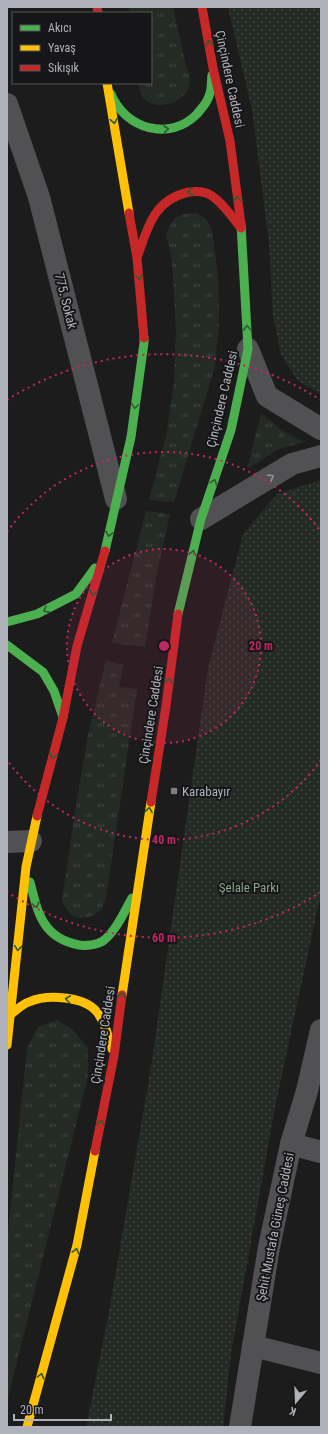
<svg xmlns="http://www.w3.org/2000/svg" width="328" height="1434" viewBox="0 0 328 1434" font-family="'Roboto Condensed',sans-serif">
  <defs>
    <pattern id="grass-tufts" width="24" height="20" patternUnits="userSpaceOnUse"><rect width="24" height="20" fill="#242b25"/><path d="M3 7l-1-3M5 7V3M7 7l1-3M15 17l-1-3M17 17v-4M19 17l1-3" fill="none" stroke="#414743"/></pattern>
    <pattern id="park-dots" width="8" height="8" patternUnits="userSpaceOnUse"><rect width="8" height="8" fill="#242b25"/><path d="M2 2h.1M6 6h.1" fill="none" stroke="#414743" stroke-width="1.8" stroke-linecap="round"/></pattern>
  </defs>
  <rect width="100%" height="100%" fill="#1c1c1c"/>
  <!-- grass -->
  <g fill="url(#grass-tufts)">
    <path d="M129,7h44c4,18 8,36 12,55 2,6 6,15 5,21 -3,19 -33,30 -47,15 -3,-4 -4,-10 -4,-15h12v-70h-21z"/>
    <path d="M196,213l10,6 6,11 6,47 1,48 -4,41 -41,136 -25,-2 17,-64 8,-54 2,-51 -4,-70 -6,-26 3,-8 6,-9 9,-4z"/>
    <path d="M261,413l19,16 24,13 -25,7 -32,20z"/>
    <path d="M146,511l24,3 -14,63 -11,70 -33,-4z"/>
    <path d="M106,660l17,5 -4,22 18,2 -31,209c-2,4 -3,9 -6,12 -6,7 -18,10 -27,6 -5,-3 -9,-11 -11,-16l12,-82 14,-83z"/>
    <path d="M57,1020l16,10 15,18v28l-81,326v-161l20,-193 11,-21z"/>
  </g>
  <!-- park -->
  <g fill="url(#park-dots)">
    <path d="M228,7h93v387l-23,-13 -17,-26 -8,-39 -4,-72 -17,-134z"/>
    <path d="M321,480v413l-46,214 -44,247 -8,73h-137l24,-121 42,-245 56,-393 35,-134 34,-40z"/>
  </g>
  <g fill="none" stroke-linecap="round" stroke-linejoin="round">
    <!-- street -->
    <g stroke="#515154" stroke-width="22">
      <path d="M7,104l32,93 77,302"/>
      <path d="M248,349l19,47 54,33"/>
      <path d="M201,519l91,-55 29,-8"/>
      <path d="M7,842l24,-1"/>
      <path d="M291,1144l30,8"/>
      <path d="M253,1346l68,17"/>
      <path d="M240,1427l29,-180 22,-103 16,-53 14,-61"/>
    </g>
    <!-- fast -->
    <g stroke="#4caf50" stroke-width="9">
      <path d="M111,94c14,35 59,48 86,20 5,-6 10,-11 12,-18 3,-6 2,-14 3,-21"/>
      <path d="M105,551l26,-114 13,-94v-5"/>
      <path d="M178,614l23,-95 30,-89 17,-81 -7,-125"/>
      <path d="M7,622l30,-8 39,-20 19,-26"/>
      <path d="M7,645l36,27 11,19 9,26"/>
      <path d="M30,882c8,32 13,56 49,63 7,1 18,0 24,-4 13,-10 21,-29 29,-43"/>
    </g>
    <!-- slow -->
    <g stroke="#ffc107" stroke-width="9">
      <path d="M107,83l22,130"/>
      <path d="M122,995l29,-193"/>
      <path d="M11,1014c6,-4 11,-10 18,-12 18,-8 55,-6 68,10 8,10 11,24 15,37"/>
      <path d="M7,1045l19,-178 11,-51"/>
      <path d="M27,1427l50,-182 18,-94"/>
    </g>
    <!-- jam -->
    <g stroke="#c62828" stroke-width="9">
      <path d="M97,7l1,6"/>
      <path d="M202,7l11,61 17,73 11,83"/>
      <path d="M129,213l8,45 7,80"/>
      <path d="M138,255c10,-29 17,-56 51,-63 8,-1 16,-1 23,4 12,8 20,21 29,32"/>
      <path d="M151,802l15,-96 12,-92"/>
      <path d="M37,816l26,-98 14,-72 28,-95"/>
      <path d="M95,1151l19,-95 8,-61"/>
    </g>
  </g>
  <!-- one-way arrows -->
  <defs><path id="oneway-chevron" d="M-2-3.5L2.5 0L-2 3.5" fill="none" stroke-width="1.6" stroke-linecap="round" stroke-linejoin="round"/></defs>
  <g stroke="#2e5b31">
    <use href="#oneway-chevron" transform="translate(209 43) rotate(-101)"/>
    <use href="#oneway-chevron" transform="translate(114 121) rotate(80)"/>
    <use href="#oneway-chevron" transform="translate(166 129) rotate(-6)"/>
    <use href="#oneway-chevron" transform="translate(190 192) rotate(169)"/>
    <use href="#oneway-chevron" transform="translate(237 199) rotate(-98)"/>
    <use href="#oneway-chevron" transform="translate(139 277) rotate(85)"/>
    <use href="#oneway-chevron" transform="translate(247 328) rotate(-94)"/>
    <use href="#oneway-chevron" transform="translate(135 406) rotate(98)"/>
    <use href="#oneway-chevron" transform="translate(214 482) rotate(-71)"/>
    <use href="#oneway-chevron" transform="translate(109 534) rotate(102)"/>
    <use href="#oneway-chevron" transform="translate(193 553) rotate(-77)"/>
    <use href="#oneway-chevron" transform="translate(93 593) rotate(107)"/>
    <use href="#oneway-chevron" transform="translate(46 610) rotate(152)"/>
    <use href="#oneway-chevron" transform="translate(169 681) rotate(-82)"/>
    <use href="#oneway-chevron" transform="translate(53 756) rotate(105)"/>
    <use href="#oneway-chevron" transform="translate(149 810) rotate(-81)"/>
    <use href="#oneway-chevron" transform="translate(36 905) rotate(75)"/>
    <use href="#oneway-chevron" transform="translate(18 948) rotate(96)"/>
    <use href="#oneway-chevron" transform="translate(122 995) rotate(-82)"/>
    <use href="#oneway-chevron" transform="translate(68 999) rotate(-173)"/>
    <use href="#oneway-chevron" transform="translate(101 1123) rotate(-79)"/>
    <use href="#oneway-chevron" transform="translate(76 1251) rotate(-75)"/>
    <use href="#oneway-chevron" transform="translate(41 1376) rotate(-75)"/>
  </g>
  <use stroke="#93959c" href="#oneway-chevron" transform="translate(271 477) rotate(-31)"/>
  <!-- distance rings -->
  <circle cx="164" cy="646" r="97" fill="#c02765" fill-opacity=".12"/>
  <g fill="none" stroke="#c02765" stroke-width="2" stroke-dasharray="2 4">
    <circle cx="164" cy="646" r="97"/>
    <path d="M321 760A194 194 0 0 1 7 760M7 532A194 194 0 0 1 321 532"/>
    <path d="M321 892A292 292 0 0 1 7 892M7 400A292 292 0 0 1 321 400"/>
  </g>
  <!-- markers -->
  <rect fill="#7c7e83" stroke="#161618" stroke-width="1.5" x="170" y="787" width="8" height="8" rx="2"/>
  <g text-anchor="middle" dominant-baseline="central" stroke-width="4" stroke-linejoin="round" paint-order="stroke">
    <!-- street labels -->
    <g font-size="13" fill="#afb2bb" stroke="#161618">
      <text transform="translate(230 79) rotate(78)">Çinçindere Caddesi</text>
      <text transform="translate(66 301) rotate(76)">775. Sokak</text>
      <text transform="translate(222 399) rotate(-77)">Çinçindere Caddesi</text>
      <text transform="translate(151 715) rotate(-81)">Çinçindere Caddesi</text>
      <text transform="translate(103 1035) rotate(-81)">Çinçindere Caddesi</text>
      <text transform="translate(275 1227) rotate(-79)">Şehit Mustafa Güneş Caddesi</text>
    </g>
    <!-- poi labels -->
    <g font-size="13" fill="#afb2bb" stroke="#161618" text-anchor="start">
      <text x="182" y="791">Karabayır</text>
    </g>
    <!-- park labels -->
    <g font-size="13" fill="#88a48b" stroke="#161618">
      <text x="249" y="887">Şelale Parkı</text>
    </g>
  </g>
  <circle cx="164" cy="646" r="6" fill="#c02765" stroke="#161618" stroke-width="2"/>
  <g font-size="12" text-anchor="middle" font-weight="bold" fill="#c02765" stroke="#161618" stroke-width="4" stroke-linejoin="round" paint-order="stroke">
    <text x="261" y="650">20 m</text>
    <text x="164" y="844">40 m</text>
    <text x="164" y="942">60 m</text>
  </g>
  <!-- border -->
  <rect width="328" height="1434" fill="none" stroke="#afb2bb" stroke-width="16"/>
  <!-- legend -->
  <rect x="12" y="12" width="140" height="72" fill="#161618" stroke="#535459"/>
  <rect x="20" y="25" width="20" height="6" fill="#4caf50" stroke="#535459"/>
  <text x="48" y="32" font-size="12" fill="#afb2bb">Akıcı</text>
  <rect x="20" y="45" width="20" height="6" fill="#ffc107" stroke="#535459"/>
  <text x="48" y="52" font-size="12" fill="#afb2bb">Yavaş</text>
  <rect x="20" y="65" width="20" height="6" fill="#c62828" stroke="#535459"/>
  <text x="48" y="72" font-size="12" fill="#afb2bb">Sıkışık</text>
  <!-- north arrow -->
  <g transform="translate(296 1402) rotate(199)" stroke="#161618" stroke-width="3" paint-order="stroke">
  <path d="M0-3L7 15L0 10L-7 15Z" fill="#afb2bb"/>
  <text y="-6" font-size="11" font-weight="bold" text-anchor="middle" fill="#afb2bb">K</text>
  </g>
  <!-- scale -->
  <path d="M14 1414v6h97v-6" fill="none" stroke="#afb2bb" stroke-width="2"/>
  <text x="20" y="1414" font-size="12" fill="#afb2bb" stroke="#161618" stroke-width="3" paint-order="stroke">20 m</text>
</svg>
